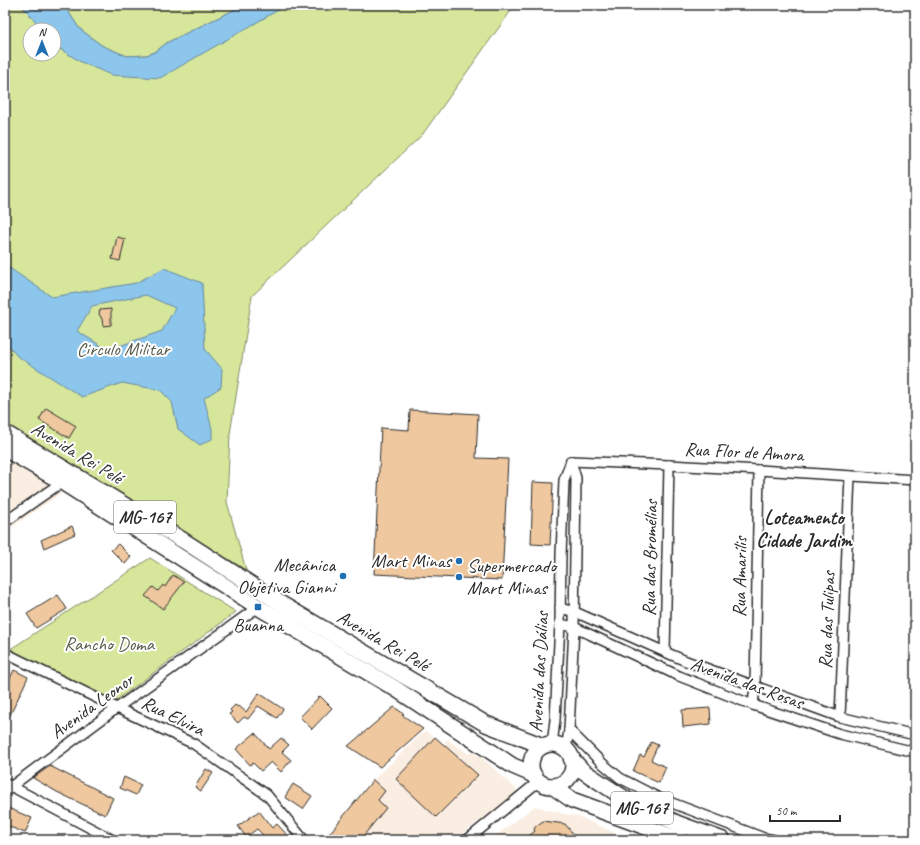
<svg xmlns="http://www.w3.org/2000/svg" width="920" height="845" viewBox="0 0 920 845" font-family="Caveat,sans-serif">
  <rect width="100%" height="100%" fill="#fff"/>
  <filter id="ink" filterUnits="userSpaceOnUse"><feTurbulence type="fractalNoise" baseFrequency=".025" numOctaves="2"/><feDisplacementMap in="SourceGraphic" scale="8" xChannelSelector="R" yChannelSelector="G"/><feConvolveMatrix kernelMatrix="1 2 1 2 8 2 1 2 1" color-interpolation-filters="sRGB"/></filter>
  <g filter="url(#ink)">
    <!-- built -->
    <g fill="#faeee2">
      <path d="M5,449l62,40 -62,43z"/>
      <path d="M425,731l10,6 8,7 4,-5 22,15 3,-3 16,12 28,26 2,5 -65,46h-129l49,-60z"/>
      <path d="M535,806l29,8 13,2 53,24h-140z"/>
    </g>
    <!-- green -->
    <g fill="#d6e79b" stroke="#808963">
      <path d="M5,5h16l22,25h-13v24h24v-12l6,7 51,26 149,-55 25,-15h230l-93,130 -170,161 -22,138 -3,68 19,68 -241,-147z"/>
      <path d="M64,5h180l-76,37 -13,10 -8,3 -20,1 -17,-7 -9,-4 -22,-17z"/>
      <path d="M150,558l86,54 -122,90 -108,-50z"/>
    </g>
    <!-- water -->
    <g fill="#8dc6ec" stroke="#66889f" fill-rule="evenodd">
      <path d="M21,5h43l15,23 22,17 9,4 17,7 20,-1 8,-3 13,-10 76,-37h41l-5,4 -120,69 -49,-3 -30,-13 -21,-13 -6,-7v-12h-11z"/>
      <path d="M5,265l47,32 84,-14 28,-15 38,15 3,66 17,20 -1,18 -17,11 8,31v10l-12,6 -22,-16 -6,-27 -12,-12 -38,-7 -40,14 -65,-41 -12,-15zM146,295l29,13 -13,23 -54,19 -31,-19 15,-25z"/>
    </g>
    <!-- building -->
    <g fill="#efc89f" stroke="#2b2b2b">
      <path d="M117,237l8,2 -5,22 -8,-2z"/>
      <path d="M111,309v16l-8,1 -1,-7 -3,-5 1,-4z"/>
      <path d="M46,408l30,18 -7,12 -30,-18z"/>
      <path d="M410,410l68,4 -2,44 32,1 -6,121 -128,-6 7,-146 28,2z"/>
      <path d="M533,482l20,1 -3,62 -19,-1z"/>
      <path d="M72,526l3,8 -31,14 -3,-8z"/>
      <path d="M118,544l13,13 -6,7 -14,-14z"/>
      <path d="M173,575l11,7 -21,27 -18,-13 8,-9 5,4 5,-6 2,2z"/>
      <path d="M58,595l9,14 -31,19 -9,-14z"/>
      <path d="M14,670l14,7 -23,49v-37z"/>
      <path d="M259,693l24,16 -6,9 -19,-12 -10,13 -4,-2 -6,6 -9,-9 3,-2 -2,-2 5,-5 3,2 1,-1 7,6z"/>
      <path d="M320,696l12,12 -20,21 -12,-12z"/>
      <path d="M394,707l10,7 -2,1 21,14 -43,38 -32,-21z"/>
      <path d="M710,708l1,16 -28,3 -1,-17z"/>
      <path d="M255,733l14,16 12,-11 8,7 -7,7 9,8 -10,12 -10,-10 -10,9 -8,-8 -3,2 -14,-16z"/>
      <path d="M435,737l43,38 -42,42 -40,-38z"/>
      <path d="M651,742l7,3 -7,15 15,7 -7,16 -26,-12 7,-16 4,2z"/>
      <path d="M50,766l63,32 -8,17 -48,-23 -24,-14z"/>
      <path d="M206,769l7,4 -12,18 -6,-4z"/>
      <path d="M124,777l17,8 -5,10 -16,-7z"/>
      <path d="M373,780l12,11 -7,9 8,8 -26,32h-36z"/>
      <path d="M293,784l19,12 -9,13 -18,-12z"/>
      <path d="M8,808l24,10 -7,15 -20,-8v-10z"/>
      <path d="M259,811l13,17 5,-4 15,16h-24l-11,-11 -11,8 -8,-11z"/>
      <path d="M543,821l22,3 13,16h-54l11,-9 -1,-2 2,-3z"/>
    </g>
    <g fill="none" stroke-linecap="round" stroke-linejoin="round">
      <!-- minor casing -->
      <g stroke="#2b2b2b" stroke-width="12">
        <g id="minor">
          <path d="M571,461l98,4 90,5 156,10"/>
          <path d="M5,522l57,-40"/>
          <path d="M560,608l15,4 90,40 21,9 154,56 75,18"/>
          <path d="M560,624l14,3 105,49 74,29 87,29 75,18"/>
          <path d="M665,652l4,-187"/>
          <path d="M5,653l112,55 77,36 73,51 37,45"/>
          <path d="M753,705l2,-19 4,-216"/>
          <path d="M840,717l10,-241"/>
          <path d="M569,730l33,33 18,15 39,20 105,40 10,2"/>
          <path d="M552,745l3,-25 5,-96 1,-69 3,-75 7,-19"/>
          <path d="M566,750l3,-20 5,-103 2,-149 -5,-17"/>
          <path d="M5,783l108,57"/>
          <path d="M5,791l112,-83 141,-101"/>
          <path d="M467,840l72,-59"/>
        </g>
      </g>
      <!-- primary casing -->
      <g stroke="#2b2b2b" stroke-width="18">
        <g id="primary">
          <path d="M5,433l179,108 99,64 203,119 57,22"/>
          <path d="M5,449l57,33 196,125 138,82 117,77 21,9"/>
          <circle cx="552" cy="765" r="21"/>
          <path d="M571,758l12,13 47,31 49,22 44,16"/>
          <path d="M552,786l20,14 109,40"/>
        </g>
      </g>
      <!-- minor -->
      <use href="#minor" stroke="#fff" stroke-width="9"/>
      <!-- primary -->
      <use href="#primary" stroke="#fff" stroke-width="15"/>
    </g>
  </g>
  <!-- markers -->
  <g fill="#1f6fb2" stroke="#fff" stroke-width="1.5">
    <circle cx="459" cy="561" r="4"/>
    <circle cx="343" cy="576" r="4"/>
    <circle cx="459" cy="577" r="4"/>
    <rect x="254" y="603" width="8" height="8" rx="2"/>
  </g>
  <g text-anchor="middle" dominant-baseline="central" stroke-width="4" stroke-linejoin="round" paint-order="stroke">
    <!-- shield labels -->
    <g fill="#fff" stroke="#6b6b6b" stroke-width="1">
      <rect x="114" y="501" width="62" height="32" rx="3"/>
      <rect x="611" y="792" width="62" height="32" rx="3"/>
    </g>
    <g font-size="18" font-weight="bold" fill="#2b2b2b">
      <text x="145" y="517">MG-167</text>
      <text x="642" y="808">MG-167</text>
    </g>
    <!-- park labels -->
    <g font-size="19" fill="#565a47" stroke="#fff">
      <text x="123" y="349">Circulo Militar</text>
      <text x="109" y="644">Rancho Doma</text>
    </g>
    <!-- street labels -->
    <g font-size="19" fill="#2b2b2b" stroke="#fff">
      <text transform="translate(744 452) rotate(3)">Rua Flor de Amora</text>
      <text transform="translate(77 453) rotate(31)">Avenida Rei Pelé</text>
      <text transform="translate(650 558) rotate(-89)">Rua das Bromélias</text>
      <text transform="translate(740 577) rotate(-89)">Rua Amarílis</text>
      <text transform="translate(827 620) rotate(-88)">Rua das Tulipas</text>
      <text transform="translate(383 641) rotate(30)">Avenida Rei Pelé</text>
      <text transform="translate(539 672) rotate(-87)">Avenida das Dálias</text>
      <text transform="translate(747 683) rotate(20)">Avenida das Rosas</text>
      <text transform="translate(92 706) rotate(-36)">Avenida Leonor</text>
      <text transform="translate(173 716) rotate(26)">Rua Elvira</text>
    </g>
    <!-- poi labels -->
    <g font-size="19" fill="#2b2b2b" stroke="#fff" text-anchor="end">
      <text x="451" y="561">Mart Minas</text>
      <text x="335" y="565">Mecânica<tspan x="335" dy="22">Objetiva Gianni</tspan></text>
      <text x="467" y="566" text-anchor="start">Supermercado<tspan x="467" dy="22">Mart Minas</tspan></text>
      <text x="258" y="625" text-anchor="middle">Buanna</text>
    </g>
    <!-- neighbourhood labels -->
    <g font-size="20" font-weight="bold" fill="#2b2b2b" stroke="#fff">
      <text x="804" y="517">Loteamento<tspan x="804" dy="23">Cidade Jardim</tspan></text>
    </g>
  </g>
  <!-- margin -->
  <rect width="920" height="845" fill="none" stroke="#fff" stroke-width="20"/>
  <rect x="10" y="10" width="900" height="825" fill="none" stroke="#2b2b2b" stroke-width="1.5" filter="url(#ink)"/>
  <!-- north arrow -->
  <g transform="translate(42 42)"><circle r="19" fill="#ffffff" stroke="#aaaaaa"/>
  <path d="M0-3L7 15L0 10L-7 15Z" fill="#1f6fb2"/>
  <text y="-6" font-size="11" font-weight="bold" text-anchor="middle" fill="#2b2b2b">N</text>
  </g>
  <!-- scale -->
  <path d="M770 815v6h70v-6" fill="none" stroke="#2b2b2b" stroke-width="2"/>
  <text x="776" y="815" font-size="12" fill="#2b2b2b" stroke="#ffffff" stroke-width="3" paint-order="stroke">50 m</text>
</svg>
